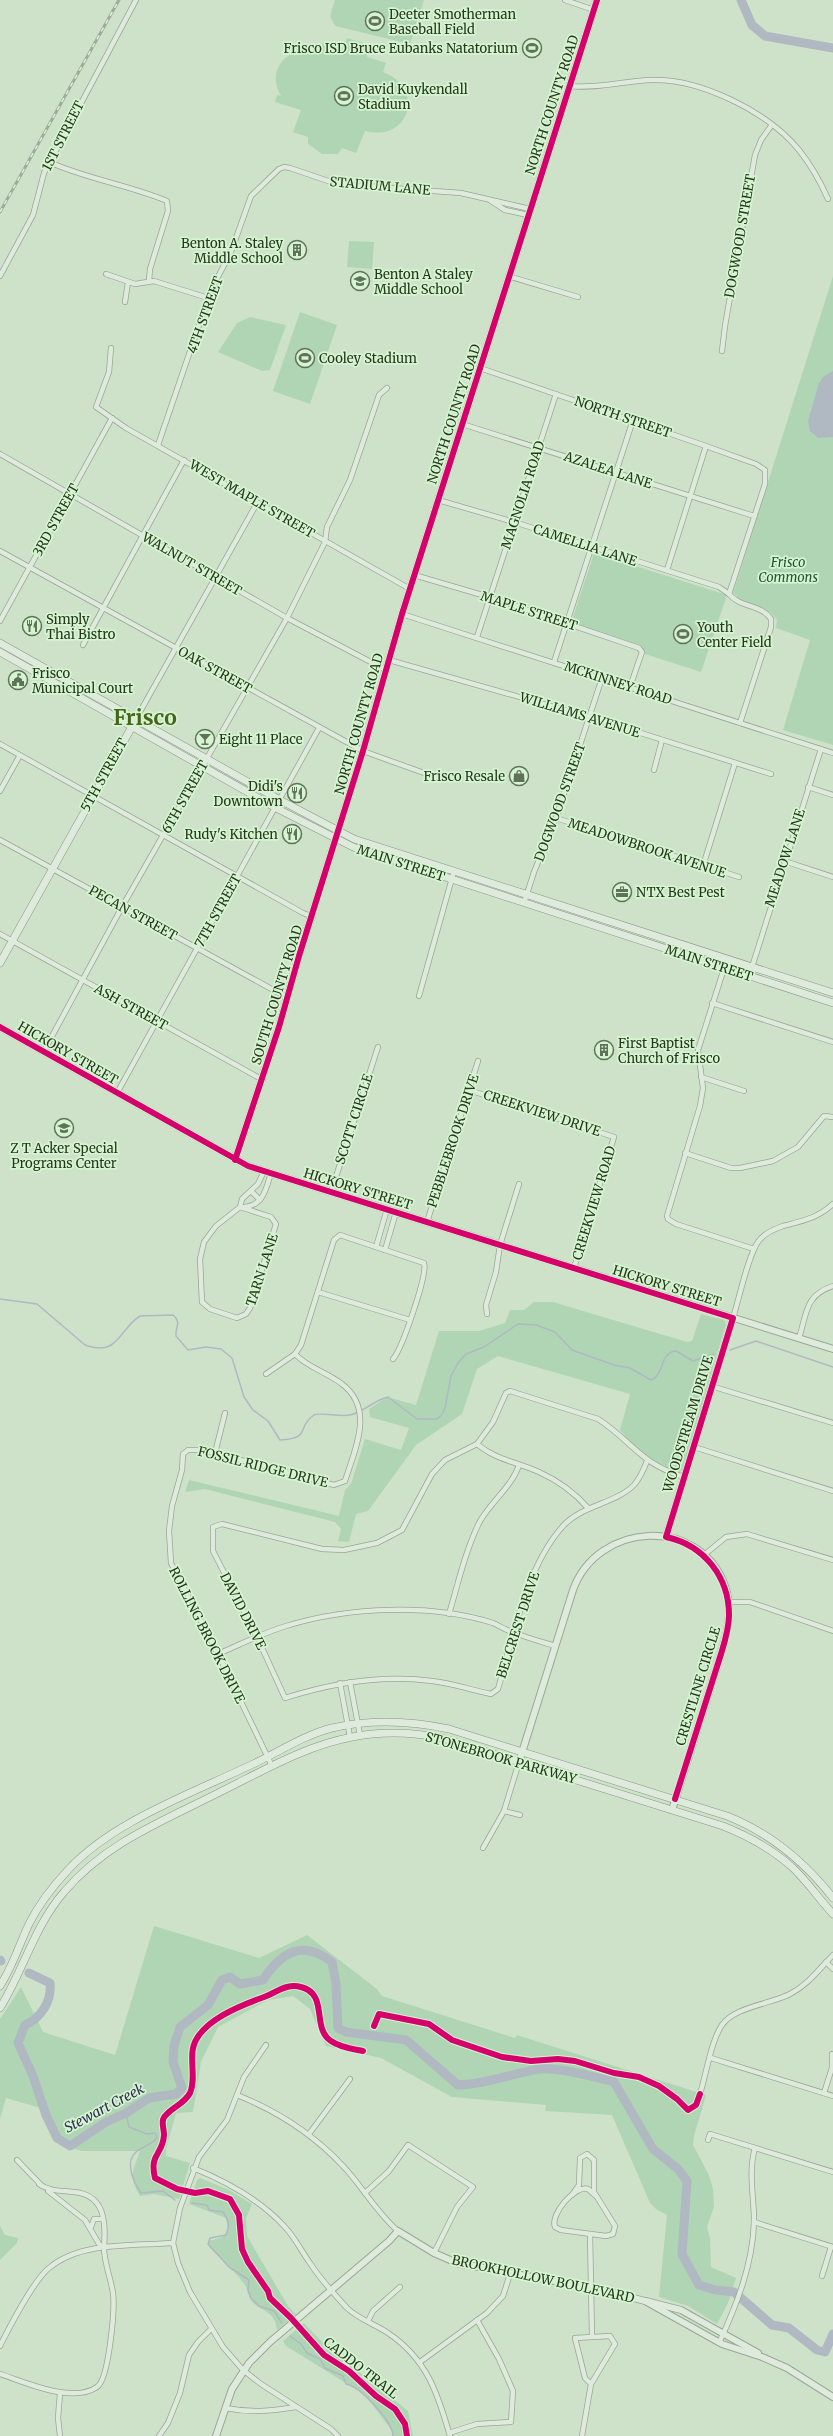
<svg xmlns="http://www.w3.org/2000/svg" width="833" height="2436" viewBox="0 0 833 2436" font-family="Merriweather,serif">
  <rect width="100%" height="100%" fill="#cee2ca"/>
  <!-- green -->
  <g fill="#afd5b5">
    <path d="M335,0h89l-14,44 -75,-18 -5,-10z"/>
    <path d="M347,38l23,7 -3,12 19,6 -3,9c43,16 27,71 -18,59l-9,22 -14,-5 -4,6h-16l-14,-10v-7l-15,-5 8,-22 -26,-8 2,-7 4,1c-17,-29 11,-53 39,-44l3,-10 20,7z"/>
    <path d="M349,241l25,1 -2,27 -25,-2z"/>
    <path d="M833,276v469l-50,-15 27,-90 -34,-12 1,-8c-15,-19 -30,-12 -44,-27z"/>
    <path d="M300,312l37,13 -27,79 -37,-13z"/>
    <path d="M250,317l36,8 -16,45 -8,1 -44,-19 19,-29z"/>
    <path d="M594,553l133,42 -26,77 -56,-18 -5,-9 -69,-22z"/>
    <path d="M534,1302h19l134,40 5,-1 9,-27 23,6 2,4 -44,146 -3,2c-14,-4 -34,-14 -44,-25 -6,-5 -10,-12 -15,-17l10,-36 -132,-38 -21,13 -15,45 -46,31 -48,66 -12,3 -7,28 -11,-1 3,-12 -6,-7 -130,-33 -20,3 4,-12 150,36 6,-26 6,-6 14,-45 36,11 8,-22 -39,-11 -1,-8 18,-12 29,8 23,-74h40l26,-8 5,-13h14z"/>
    <path d="M154,1926l105,32 48,-23 70,54 5,7 133,42 2,-3 189,60 -12,41 -1,9 16,30 4,14 1,18 -7,20 3,11 1,29 25,11 -8,25 -11,21 -29,-18 -29,-9 8,-82 -10,-5 -7,-7 -38,-88 -67,-4 1,-6 -94,-8 -71,-39 -55,-12 -16,-37 -17,-13 -25,4 -50,27 -17,35 -8,50 -17,1 -10,36v7l24,7 -11,36 -25,-5 -14,2c-12,-20 -7,-25 0,-45h-59l-22,-7 -15,-35 -38,-11 -6,21v-100l21,-32 22,45 72,23z"/>
    <path d="M200,2178l29,12 23,14 -6,14 1,18 41,70 8,8 -19,16c-2,-21 -17,-17 -27,-31 -2,-4 -2,-8 -4,-12 -4,-9 -29,-32 -37,-40v-6l13,-4 6,-7 -2,-12 -37,-14 8,-24z"/>
    <path d="M0,2226l5,9 13,3 -1,5 -17,17z"/>
    <path d="M304,2323l16,17 88,71 5,25h-21l1,-4 -28,-37 -79,-49 -3,-5z"/>
  </g>
  <!-- water -->
  <path fill="#b0b9c2" d="M833,371v66l-15,1 -8,-7 -2,-10 11,-38 5,-7z"/>
  <g fill="none" stroke-linecap="round" stroke-linejoin="round">
    <!-- stream -->
    <g stroke="#b0b9c2" stroke-width="1.5">
      <path d="M0,1299l37,5 48,41c34,12 33,-15 55,-29l33,-1c9,7 2,12 3,21l12,14 18,-3 15,2 11,9 12,39 9,13 15,11 12,19c33,-2 15,-12 34,-25 5,-3 27,2 36,0 14,-3 24,-15 38,-18l29,22h20l5,-4 3,-7 6,-32 7,-13 8,-9 18,-7 34,-23 18,1 19,7 17,18 42,15 16,3 21,12c14,-5 8,-28 25,-29l17,10 21,-7"/>
      <path d="M730,1350l26,-9 77,26"/>
      <path d="M126,2113l3,14 18,7 8,-1 2,5c-6,7 -14,8 -21,14 -12,10 -2,31 5,41l22,-2 12,9"/>
      <path d="M192,2203l15,2 2,5 14,2c6,8 7,14 3,23l-16,3 -2,6 21,23 20,13 -1,10 3,8 8,8 15,5 8,12"/>
      <path d="M290,2336l11,8 6,9 13,6 5,9 18,8 3,8c14,2 47,38 47,52"/>
    </g>
    <!-- river -->
    <g stroke="#b0b9c2" stroke-width="9">
      <path d="M741,0l11,25 13,11 68,12"/>
      <path d="M0,1960l1,1"/>
      <path d="M29,1973l21,10c2,18 -9,35 -25,42l-7,18 15,33 13,39 11,23 13,8 36,-24 20,-9 23,-15 27,-4 6,-6 -9,-26 1,-16 6,-19 28,-22 14,-25 8,-3 10,7 23,-4c18,-28 40,-41 69,-18l4,22 2,44 8,4 60,8 52,45c31,-1 54,-12 82,-16 19,-2 55,8 74,13l39,67 25,20 9,12 -5,73 17,31 16,5 19,2 38,33 17,3 28,22 8,2 8,-18"/>
    </g>
    <!-- minor casing -->
    <g stroke="#99a794" stroke-width="6">
      <g id="minor">
        <path d="M565,0l29,10"/>
        <path d="M570,86c27,3 54,-5 81,-6 49,-2 117,32 148,70 12,15 21,31 29,49"/>
        <path d="M49,162c38,17 80,23 118,39l1,10 -18,58 -1,12"/>
        <path d="M491,201l14,9 23,5"/>
        <path d="M106,274l29,10 19,-3 54,17"/>
        <path d="M0,276l33,-61 11,-42 92,-173"/>
        <path d="M508,276l70,21"/>
        <path d="M125,302l3,-20"/>
        <path d="M111,348l-2,24 -13,35 30,21 284,161"/>
        <path d="M722,351l3,-25 30,-171 6,-15 10,-14"/>
        <path d="M480,368l223,77 53,19 9,6v14l-36,110c11,14 32,10 42,25v8l-31,96"/>
        <path d="M462,424l292,92"/>
        <path d="M158,445l53,-155 20,-38 20,-56 28,-27 5,-2 6,1 47,16 124,9 69,16"/>
        <path d="M0,454l287,164 99,52"/>
        <path d="M438,500l76,22 205,65 10,7"/>
        <path d="M0,551l363,200 72,26"/>
        <path d="M667,570l39,-124"/>
        <path d="M414,575l75,22 150,51 3,4 -12,35"/>
        <path d="M402,614l431,139"/>
        <path d="M0,621l112,-203"/>
        <path d="M477,637l79,-243"/>
        <path d="M83,645l101,-185"/>
        <path d="M389,660l201,57 181,57"/>
        <path d="M554,662l79,-242"/>
        <path d="M136,719l121,-216"/>
        <path d="M0,744l303,169 10,4"/>
        <path d="M654,770l8,-30"/>
        <path d="M808,787l25,8"/>
        <path d="M0,791l20,-36"/>
        <path d="M556,818l183,59"/>
        <path d="M0,840l286,157"/>
        <path d="M784,861l49,16"/>
        <path d="M703,866l32,-103"/>
        <path d="M524,903l10,-31 22,-54 46,-140"/>
        <path d="M0,934l263,146"/>
        <path d="M727,959l-29,91 5,38 -3,18 -33,110 1,3 8,5 78,25"/>
        <path d="M752,967l69,-218"/>
        <path d="M419,996l35,-125"/>
        <path d="M712,1003l121,39"/>
        <path d="M44,1051l78,-144 165,-289 38,-76 2,-15 23,-47 27,-79 2,-6 8,-7"/>
        <path d="M701,1077l43,14"/>
        <path d="M469,1090l145,47 -40,131"/>
        <path d="M117,1093l202,-365"/>
        <path d="M685,1153l46,15h9l33,-7 25,-14 26,-31 9,1"/>
        <path d="M251,1191l9,9"/>
        <path d="M331,1192l47,-145"/>
        <path d="M240,1207l31,10 5,7 -26,84 -4,6 -9,4 -27,-9 -8,-7 -2,-43 4,-17 12,-16 24,-19 2,-8 16,-15 6,-13"/>
        <path d="M244,1207c19,-1 22,-18 27,-34"/>
        <path d="M427,1222l51,-161"/>
        <path d="M376,1247l11,-38"/>
        <path d="M385,1250l11,-38"/>
        <path d="M318,1292l92,28"/>
        <path d="M487,1314l-1,-9 10,-33 4,-27 19,-61"/>
        <path d="M733,1318c6,-19 15,-62 25,-76 6,-9 16,-13 25,-16 19,-5 35,-8 50,-22"/>
        <path d="M799,1338c8,-25 6,-43 34,-52"/>
        <path d="M266,1374l29,-20 6,-9 33,-105 6,-5 84,28c4,11 -22,86 -31,96"/>
        <path d="M711,1386l122,37"/>
        <path d="M477,1444c19,16 40,18 62,28 20,9 35,20 49,36"/>
        <path d="M694,1447l139,44"/>
        <path d="M215,1453l10,-40"/>
        <path d="M647,1461c-3,8 -7,17 -13,24 -19,19 -52,20 -71,41 -37,41 -50,111 -65,163l-7,5c-20,-4 -39,-11 -59,-13 -51,-7 -100,2 -147,17l-28,-61 -44,-86v-24l9,-3 100,25 22,1 33,-7 25,-13 30,-56 13,-14 32,-16 16,-22 13,-29 4,-2 88,28c34,22 42,45 86,58"/>
        <path d="M704,1555l22,-18 21,-3 86,26"/>
        <path d="M728,1602h22l83,29"/>
        <path d="M449,1614c9,-30 16,-62 30,-91 11,-21 33,-36 40,-58"/>
        <path d="M218,1654c23,-10 45,-21 68,-28 62,-19 144,-23 207,-3 7,3 14,8 22,10 13,5 27,9 40,13"/>
        <path d="M350,1682l10,53"/>
        <path d="M340,1683l10,54"/>
        <path d="M272,1766l-54,-112 -47,-91 -2,-32 3,-25 10,-36 1,-16 5,-4h15l131,35 11,-4c10,-32 30,-72 -3,-97 -15,-12 -34,-16 -47,-30"/>
        <path d="M504,1811l16,4"/>
        <path d="M483,1848l21,-37 15,-49"/>
        <path d="M826,1962l7,7"/>
        <path d="M266,2045l-22,32 -17,43 -28,37 -19,51 -7,35 5,20 12,29 33,55 20,23 18,14 70,45 7,7"/>
        <path d="M711,2058l122,38"/>
        <path d="M824,2093l8,-25v-14"/>
        <path d="M700,2094c6,-19 11,-53 22,-69 12,-18 49,-21 68,-31 18,-9 29,-25 43,-39"/>
        <path d="M237,2095c40,16 76,39 106,71 19,20 33,46 55,65"/>
        <path d="M309,2134l41,-55"/>
        <path d="M708,2140l2,-6 123,38"/>
        <path d="M17,2160l25,26"/>
        <path d="M193,2168c35,14 66,31 91,58 11,11 17,25 26,37 10,16 24,31 37,45 11,11 28,16 41,25 39,26 50,61 62,103"/>
        <path d="M48,2191l37,29 14,24 5,4"/>
        <path d="M365,2193l24,-22 19,-26 65,42 -16,20 -23,46"/>
        <path d="M572,2195l7,-10 1,-27 7,-4 7,6v32l21,34 -2,8 -7,2 -45,-6 -6,-3c-5,-13 20,-42 33,-38l9,8"/>
        <path d="M754,2222l79,25"/>
        <path d="M91,2227l3,-8h9"/>
        <path d="M590,2234l2,102"/>
        <path d="M822,2276l9,-29"/>
        <path d="M368,2321l5,-10 27,-24"/>
        <path d="M719,2343c18,-39 34,-79 35,-122 0,-25 -6,-49 1,-73"/>
        <path d="M0,2346c9,-18 34,-66 49,-78 32,-27 85,-22 124,-25"/>
        <path d="M420,2362l67,-49 16,-17 7,-22"/>
        <path d="M0,2374c25,8 72,30 97,13 12,-8 18,-78 16,-94 -2,-14 -9,-31 -9,-45 1,-14 2,-35 -8,-46 -15,-17 -39,-5 -57,-18"/>
        <path d="M60,2393l-2,25 2,18"/>
        <path d="M225,2408c26,5 46,3 71,-1"/>
        <path d="M449,2433l28,-9 34,-2 2,-31 -14,-32 -22,-39"/>
        <path d="M159,2436l9,-13 12,-30 9,-38 9,-13 13,-13"/>
        <path d="M582,2436l9,-52 24,-40 -5,-8 -35,2 10,40 6,6"/>
      </g>
    </g>
    <!-- tertiary casing -->
    <g stroke="#99a794" stroke-width="8">
      <g id="tertiary">
        <path d="M0,1027l248,139 585,183"/>
        <path d="M235,1160l44,-133 20,-71 64,-205 39,-137 195,-614"/>
        <path d="M666,1537l67,-219"/>
        <path d="M519,1762l54,-172c24,-68 127,-75 152,-4 8,24 3,46 -4,68l-49,156"/>
        <path d="M646,2301l35,9 77,43"/>
        <path d="M216,2436l16,-47 17,-26 21,-21 119,-101 9,-10 36,22 23,10 146,27 42,11 77,43 40,13 25,11 46,29"/>
      </g>
    </g>
    <!-- secondary casing -->
    <g stroke="#899784" stroke-width="8">
      <g id="secondary">
        <path d="M0,643l280,157 74,39 479,154"/>
        <path d="M0,652l276,156 77,39 480,156"/>
        <path d="M0,963l134,-240"/>
        <path d="M0,1986c13,-20 19,-41 29,-62 10,-20 24,-38 39,-54 45,-49 125,-77 185,-106 26,-12 51,-29 79,-36 39,-9 79,-7 117,1l278,87c43,17 77,45 106,82"/>
        <path d="M0,2008c23,-37 35,-83 64,-116 41,-49 99,-71 154,-99 43,-21 86,-47 134,-56 29,-6 60,-5 90,1l281,88c25,10 49,23 69,41 15,14 27,32 41,47"/>
      </g>
    </g>
    <!-- minor -->
    <use href="#minor" stroke="#deeadc" stroke-width="4.5"/>
    <!-- tertiary -->
    <use href="#tertiary" stroke="#deeadc" stroke-width="6"/>
    <!-- secondary -->
    <use href="#secondary" stroke="#deeadc" stroke-width="7"/>
    <!-- rail casing -->
    <g stroke="#9faa9c" stroke-width="3">
      <path id="rail" d="M0,212l119,-212"/>
    </g>
    <!-- rail -->
    <use href="#rail" stroke="#d5f5d0" stroke-width="1.5" stroke-dasharray="4.5" stroke-linecap="butt"/>
    <!-- cycleway casing -->
    <g stroke="#d5f5d0" stroke-width="8">
      <g id="cycleway">
        <path d="M0,1027l248,139 485,152 -67,219c38,8 63,40 63,78 0,14 -4,26 -8,39l-46,145"/>
        <path d="M235,1160l44,-133 20,-71 64,-205 39,-137 195,-614"/>
        <path d="M374,2026l5,-12 50,10 23,16 50,17 29,4 27,-2 17,2 39,12 25,4 20,9 18,13 11,11 8,-5 4,-11"/>
        <path d="M363,2051c-10,-2 -22,-3 -32,-10 -20,-13 -2,-47 -30,-54 -14,-4 -24,5 -37,10 -22,8 -65,24 -71,51 -3,13 3,32 -3,45 -6,11 -16,13 -24,22 -6,5 -2,13 -2,20 -1,20 -15,18 -9,43l22,11 18,4 13,-2 22,8 9,16 3,34 6,13 20,29 2,7 21,20 33,37 25,16 27,25 19,13 10,15 2,12"/>
      </g>
    </g>
    <!-- cycleway -->
    <use href="#cycleway" stroke="#d6006c" stroke-width="6"/>
  </g>
  <!-- icons -->
  <defs>
    <g id="stadium-ring" transform="scale(1)"><circle r="9.5" fill="#d5f5d0" stroke="#61725a" stroke-width="1.5"/><path d="M0-5a6.5 5 0 1 0 0 10a6.5 5 0 1 0 0-10ZM-3.5-1.8h7v3.6h-7Z" fill="#61725a"/></g>
    <g id="building-ring" transform="scale(1)"><circle r="9.5" fill="#d5f5d0" stroke="#61725a" stroke-width="1.5"/><path d="M-4-6H4V6H1V3H-1V6H-4ZM-2.5-4.3h1.7v1.8h-1.7ZM.8-4.3h1.7v1.8H.8ZM-2.5-1h1.7V.8h-1.7ZM.8-1h1.7V.8H.8Z" fill="#61725a"/></g>
    <g id="school-ring" transform="scale(1)"><circle r="9.5" fill="#d5f5d0" stroke="#61725a" stroke-width="1.5"/><path d="M0-5L7-2L0 1L-7-2ZM-4 1L0 2.5L4 1V4Q0 6-4 4Z" fill="#61725a"/></g>
    <g id="restaurant-ring" transform="scale(1)"><circle r="9.5" fill="#d5f5d0" stroke="#61725a" stroke-width="1.5"/><path d="M-5-6h1v4h1v-4h1v4h1v-4h1v5L-1.5 .5V6h-2V.5L-5-1ZM5-6V6H3V1.5H1.5Q1.5-4 5-6Z" fill="#61725a"/></g>
    <g id="civic-ring" transform="scale(1)"><circle r="9.5" fill="#d5f5d0" stroke="#61725a" stroke-width="1.5"/><path d="M-.6-6.5H3V-4.5H.6V-3L4-1V1h2V6H-6V1h2V-1L-.6-3ZM-1.2 2.5V6h2.4V2.5Z" fill="#61725a"/></g>
    <g id="bar-ring" transform="scale(1)"><circle r="9.5" fill="#d5f5d0" stroke="#61725a" stroke-width="1.5"/><path d="M-6-5H6L.8 .8V4.5H3.5V6h-7V4.5H-.8V.8Z" fill="#61725a"/></g>
    <g id="shop-ring" transform="scale(1)"><circle r="9.5" fill="#d5f5d0" stroke="#61725a" stroke-width="1.5"/><path d="M-5-2.5h2.3a2.7 3.5 0 0 1 5.4 0H5L5.5 6h-11ZM-1.5-2.5h3a1.5 2.3 0 0 0-3 0Z" fill="#61725a"/></g>
    <g id="office-ring" transform="scale(1)"><circle r="9.5" fill="#d5f5d0" stroke="#61725a" stroke-width="1.5"/><path d="M-6-3h4V-5.5h4V-3h4V5H-6ZM-1-4.5V-3h2v-1.5ZM-6 0V1H6V0Z" fill="#61725a"/></g>
  </defs>
  <g fill-rule="evenodd">
    <use href="#stadium-ring" x="375" y="21"/>
    <use href="#stadium-ring" x="532" y="48"/>
    <use href="#stadium-ring" x="344" y="96"/>
    <use href="#building-ring" x="297" y="250"/>
    <use href="#school-ring" x="360" y="281"/>
    <use href="#stadium-ring" x="305" y="358"/>
    <use href="#restaurant-ring" x="32" y="626"/>
    <use href="#stadium-ring" x="683" y="634"/>
    <use href="#civic-ring" x="18" y="680"/>
    <use href="#bar-ring" x="205" y="739"/>
    <use href="#shop-ring" x="519" y="776"/>
    <use href="#restaurant-ring" x="297" y="793"/>
    <use href="#restaurant-ring" x="292" y="834"/>
    <use href="#office-ring" x="622" y="892"/>
    <use href="#building-ring" x="604" y="1050"/>
    <use href="#school-ring" x="64" y="1128"/>
  </g>
  <g text-anchor="middle" dominant-baseline="central" stroke-width="3.5" stroke-linejoin="round" paint-order="stroke">
    <!-- poi labels -->
    <g font-size="13" fill="#26361d" stroke="#d5f5d0" text-anchor="start">
      <text x="389" y="14">Deeter Smotherman<tspan x="389" dy="15">Baseball Field</tspan></text>
      <text x="518" y="48" text-anchor="end">Frisco ISD Bruce Eubanks Natatorium</text>
      <text x="358" y="89">David Kuykendall<tspan x="358" dy="15">Stadium</tspan></text>
      <text x="283" y="243" text-anchor="end">Benton A. Staley<tspan x="283" dy="15">Middle School</tspan></text>
      <text x="374" y="274">Benton A Staley<tspan x="374" dy="15">Middle School</tspan></text>
      <text x="319" y="358">Cooley Stadium</text>
      <text x="46" y="619">Simply<tspan x="46" dy="15">Thai Bistro</tspan></text>
      <text x="697" y="627">Youth<tspan x="697" dy="15">Center Field</tspan></text>
      <text x="32" y="673">Frisco<tspan x="32" dy="15">Municipal Court</tspan></text>
      <text x="219" y="739">Eight 11 Place</text>
      <text x="505" y="776" text-anchor="end">Frisco Resale</text>
      <text x="283" y="786" text-anchor="end">Didi's<tspan x="283" dy="15">Downtown</tspan></text>
      <text x="278" y="834" text-anchor="end">Rudy's Kitchen</text>
      <text x="636" y="892">NTX Best Pest</text>
      <text x="618" y="1043">First Baptist<tspan x="618" dy="15">Church of Frisco</tspan></text>
      <text x="64" y="1148" text-anchor="middle">Z T Acker Special<tspan x="64" dy="15">Programs Center</tspan></text>
    </g>
    <!-- street labels -->
    <g font-size="13" fill="#26361d" stroke="#d5f5d0">
      <text transform="translate(552 105) rotate(-72)">NORTH COUNTY ROAD</text>
      <text transform="translate(63 136) rotate(-63)">1ST STREET</text>
      <text transform="translate(380 186) rotate(5)">STADIUM LANE</text>
      <text transform="translate(740 236) rotate(-80)">DOGWOOD STREET</text>
      <text transform="translate(205 315) rotate(-70)">4TH STREET</text>
      <text transform="translate(454 414) rotate(-72)">NORTH COUNTY ROAD</text>
      <text transform="translate(623 417) rotate(19)">NORTH STREET</text>
      <text transform="translate(608 470) rotate(18)">AZALEA LANE</text>
      <text transform="translate(523 495) rotate(-72)">MAGNOLIA ROAD</text>
      <text transform="translate(252 499) rotate(30)">WEST MAPLE STREET</text>
      <text transform="translate(56 520) rotate(-61)">3RD STREET</text>
      <text transform="translate(585 545) rotate(18)">CAMELLIA LANE</text>
      <text transform="translate(192 564) rotate(30)">WALNUT STREET</text>
      <text transform="translate(529 611) rotate(18)">MAPLE STREET</text>
      <text transform="translate(215 670) rotate(29)">OAK STREET</text>
      <text transform="translate(618 683) rotate(18)">MCKINNEY ROAD</text>
      <text transform="translate(580 715) rotate(17)">WILLIAMS AVENUE</text>
      <text transform="translate(359 724) rotate(-74)">NORTH COUNTY ROAD</text>
      <text transform="translate(104 775) rotate(-61)">5TH STREET</text>
      <text transform="translate(185 797) rotate(-61)">6TH STREET</text>
      <text transform="translate(560 802) rotate(-70)">DOGWOOD STREET</text>
      <text transform="translate(647 848) rotate(18)">MEADOWBROOK AVENUE</text>
      <text transform="translate(785 858) rotate(-72)">MEADOW LANE</text>
      <text transform="translate(401 863) rotate(18)">MAIN STREET</text>
      <text transform="translate(218 911) rotate(-61)">7TH STREET</text>
      <text transform="translate(133 913) rotate(29)">PECAN STREET</text>
      <text transform="translate(709 963) rotate(18)">MAIN STREET</text>
      <text transform="translate(277 995) rotate(-73)">SOUTH COUNTY ROAD</text>
      <text transform="translate(131 1007) rotate(29)">ASH STREET</text>
      <text transform="translate(68 1053) rotate(30)">HICKORY STREET</text>
      <text transform="translate(542 1113) rotate(18)">CREEKVIEW DRIVE</text>
      <text transform="translate(354 1119) rotate(-72)">SCOTT CIRCLE</text>
      <text transform="translate(453 1141) rotate(-72)">PEBBLEBROOK DRIVE</text>
      <text transform="translate(358 1189) rotate(17)">HICKORY STREET</text>
      <text transform="translate(594 1203) rotate(-73)">CREEKVIEW ROAD</text>
      <text transform="translate(262 1270) rotate(-72)">TARN LANE</text>
      <text transform="translate(667 1286) rotate(17)">HICKORY STREET</text>
      <text transform="translate(688 1424) rotate(-73)">WOODSTREAM DRIVE</text>
      <text transform="translate(263 1467) rotate(14)">FOSSIL RIDGE DRIVE</text>
      <text transform="translate(243 1611) rotate(63)">DAVID DRIVE</text>
      <text transform="translate(518 1625) rotate(-72)">BELCREST DRIVE</text>
      <text transform="translate(207 1635) rotate(63)">ROLLING BROOK DRIVE</text>
      <text transform="translate(698 1686) rotate(-73)">CRESTLINE CIRCLE</text>
      <text transform="translate(501 1758) rotate(16)">STONEBROOK PARKWAY</text>
      <text transform="translate(543 2279) rotate(12)">BROOKHOLLOW BOULEVARD</text>
      <text transform="translate(361 2368) rotate(38)">CADDO TRAIL</text>
    </g>
    <!-- park labels -->
    <g font-size="13" font-style="italic" fill="#245236" stroke="#d5f5d0">
      <text x="788" y="562">Frisco<tspan x="788" dy="15">Commons</tspan></text>
    </g>
    <!-- water labels -->
    <g font-size="14" font-style="italic" fill="#302c55" stroke="#d5f5d0">
      <text transform="translate(104 2108) rotate(-28)">Stewart Creek</text>
    </g>
    <!-- town labels -->
    <g font-size="21" font-weight="bold" fill="#49621d" stroke="#d5f5d0">
      <text x="145" y="717">Frisco</text>
    </g>
  </g>
</svg>
